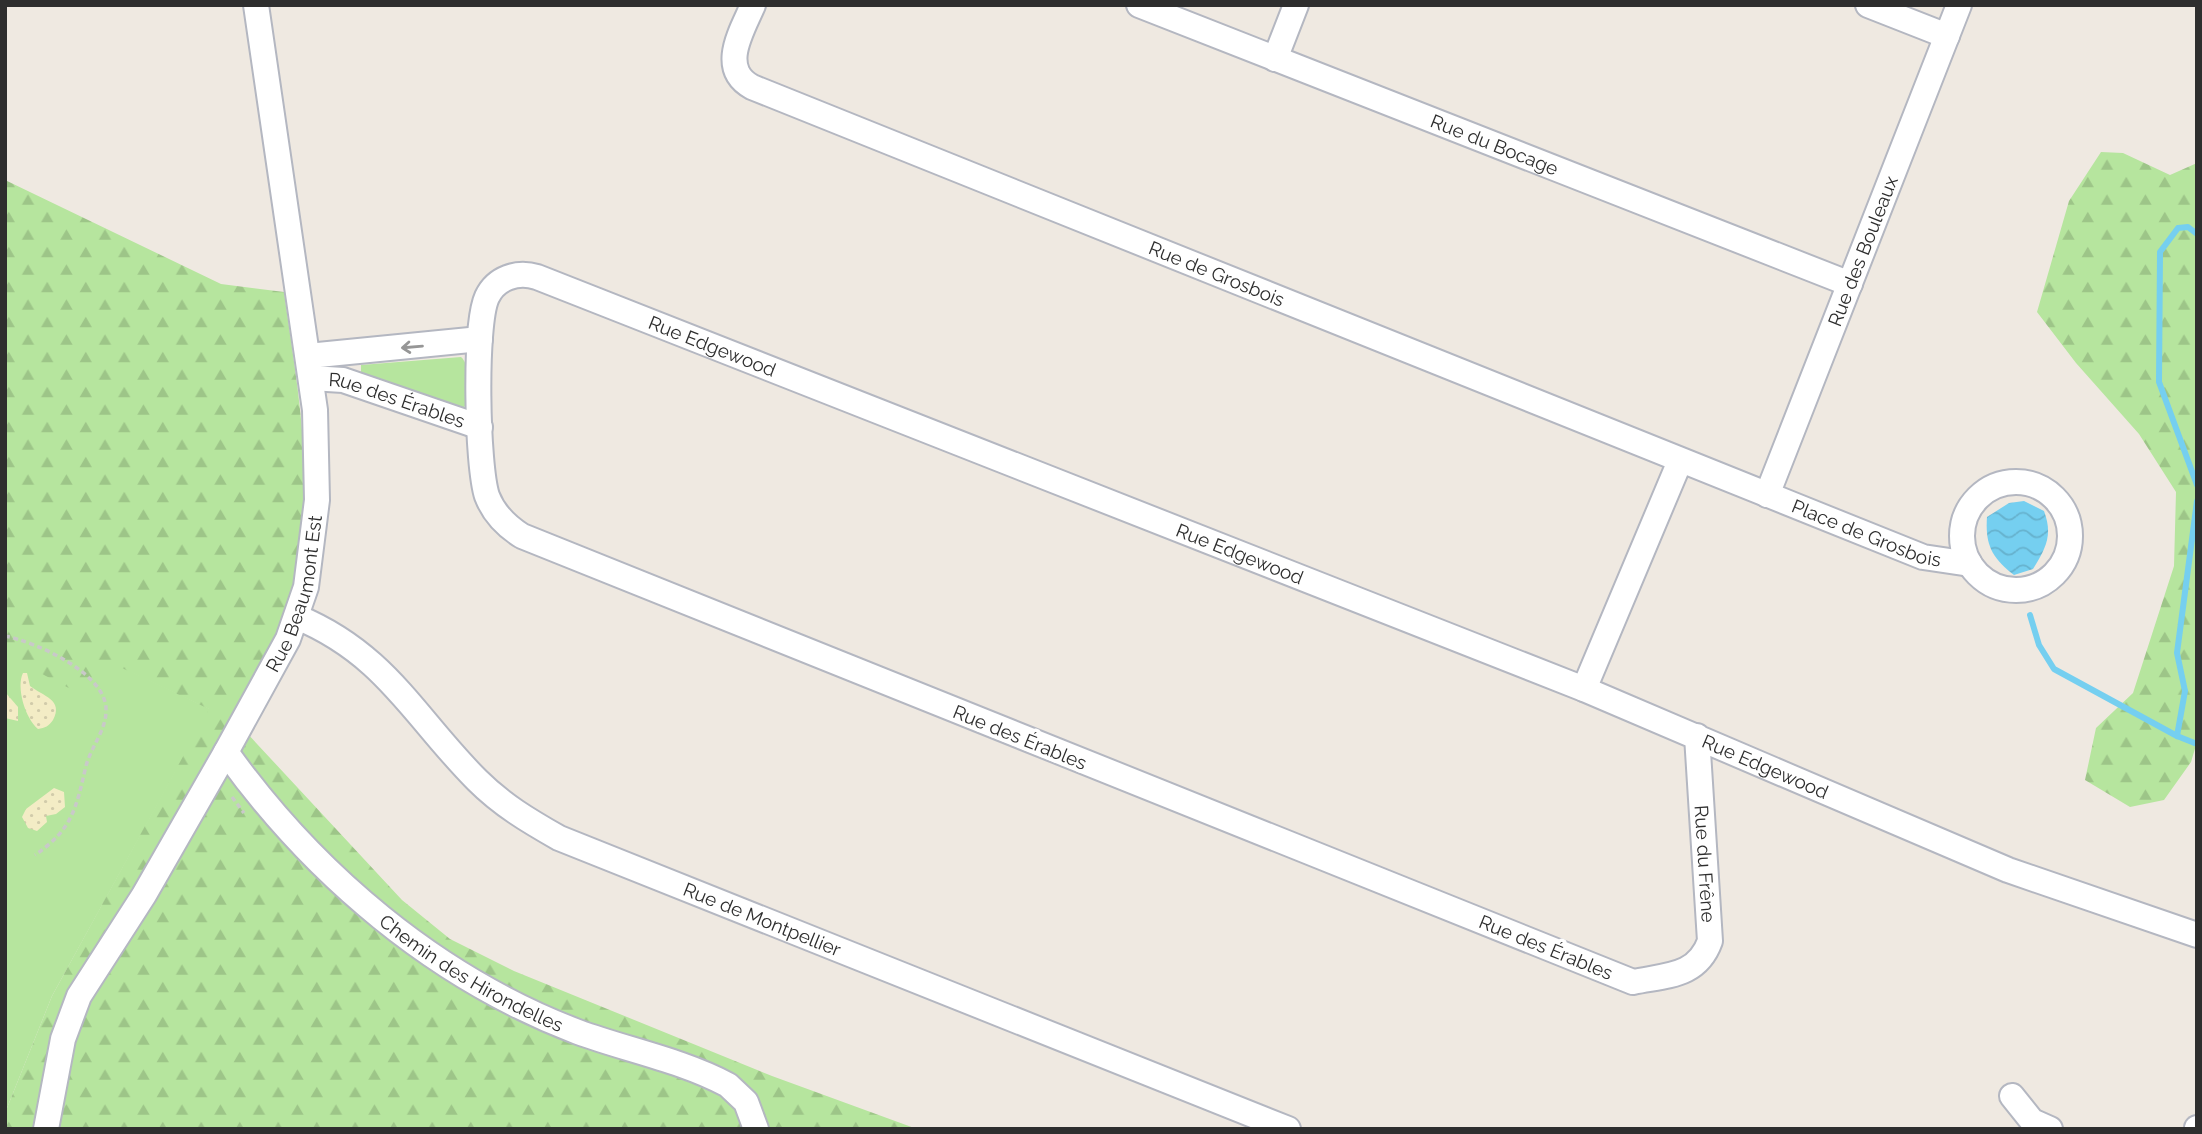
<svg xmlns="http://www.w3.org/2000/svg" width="2202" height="1134" viewBox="0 0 2202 1134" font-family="Raleway,sans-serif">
  <defs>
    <pattern id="forest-firs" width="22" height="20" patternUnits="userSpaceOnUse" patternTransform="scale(1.75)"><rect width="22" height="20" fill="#b6e59e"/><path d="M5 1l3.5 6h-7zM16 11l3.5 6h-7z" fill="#9dc588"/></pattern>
    <pattern id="sand-dots" width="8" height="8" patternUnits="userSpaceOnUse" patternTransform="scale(1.75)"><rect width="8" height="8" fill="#f3ecc5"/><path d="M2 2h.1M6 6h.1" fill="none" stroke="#d1cbaa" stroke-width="1.8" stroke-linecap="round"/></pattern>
    <pattern id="water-waves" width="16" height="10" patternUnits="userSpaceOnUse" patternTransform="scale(1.75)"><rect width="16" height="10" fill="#75cff0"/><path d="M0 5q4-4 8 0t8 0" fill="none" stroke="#66b2ce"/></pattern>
  </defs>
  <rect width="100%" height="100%" fill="#efe9e1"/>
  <!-- grass -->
  <g fill="#b6e59e">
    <path d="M461,357c10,8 10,43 2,52l-102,-37v-7z"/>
    <path d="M5,621l102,39 103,49 -158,287 -47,117z"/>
  </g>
  <!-- forest -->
  <g fill="url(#forest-firs)">
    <path d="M2101,152l22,1 47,22 27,-12v579l-6,20 -27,38 -34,7 -45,-27 11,-52 37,-35 41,-127 2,-74 -37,-58 -63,-71 -39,-51 32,-111z"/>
    <path d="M5,180l216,104 63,8c14,101 36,210 5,309 -13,41 -37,79 -57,116l170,183 48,39 64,32 258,105 145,53h-912v-16l47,-117 157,-287 -102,-48 -23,35 -59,-31 -20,-4z"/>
  </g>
  <!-- sand -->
  <g fill="url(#sand-dots)">
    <path d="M23,673h4l3,13c13,10 34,14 23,34 -4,6 -8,8 -15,9 -13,-11 -22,-42 -15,-56z"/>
    <path d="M5,692l13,15v14l-13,-3z"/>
    <path d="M54,788l10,4 1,15 -9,7 -10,2 1,6 -10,9 -9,-3 -6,-11 4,-8z"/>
  </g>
  <!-- water -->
  <path fill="url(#water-waves)" d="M2024,501l20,10c9,24 2,37 -11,58l-19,6c-22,-17 -29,-30 -27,-58l22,-14z"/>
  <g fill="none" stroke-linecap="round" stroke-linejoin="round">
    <!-- stream -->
    <g stroke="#75cff0" stroke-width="6">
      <path d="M2197,234l-9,-7 -10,1 -18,24 -1,130 38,103"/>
      <path d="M2197,501l-20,152 8,38 -8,45 20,8"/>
      <path d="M2030,615l9,30 15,24 123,67"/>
    </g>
    <!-- minor casing -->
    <g stroke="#b4b7c1" stroke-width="28">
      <g id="minor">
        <path id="s1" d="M753,5c-11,26 -35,63 -1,82l1171,470 47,7"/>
        <path id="s2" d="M1139,5l711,279"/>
        <path d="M1868,5l79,31"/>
        <path d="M1275,59l21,-54"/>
        <path d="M308,356l172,-17"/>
        <path id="s3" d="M311,378l32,2 137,47"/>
        <circle cx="2016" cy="536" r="54"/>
        <path id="s4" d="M1767,495l192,-490"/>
        <path id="s5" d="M297,617c89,37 117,100 180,163 25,25 52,41 82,58l729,291"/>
        <path d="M1584,689l96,-228"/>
        <path id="s6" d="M1697,736l13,205c-13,36 -43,34 -77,41l-1111,-446c-16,-10 -28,-22 -35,-40 -10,-30 -13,-171 0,-199 9,-19 30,-26 50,-20l1047,412 424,181 189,65"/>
        <path id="s7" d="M226,752c88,123 210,226 352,280 49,18 103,28 150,53l18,17 10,27"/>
        <path d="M2012,1096l20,25 18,8"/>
        <path id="s8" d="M46,1129l17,-90 16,-43 65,-101 82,-143 62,-113 18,-52 11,-87 -2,-90 -59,-405"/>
        <path d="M2197,1129v-1"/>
      </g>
    </g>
    <!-- path -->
    <g stroke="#c9c9c9" stroke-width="3.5" stroke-dasharray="5 3.5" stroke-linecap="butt">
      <path d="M5,636c31,6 103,38 101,75 0,19 -15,36 -20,55 -10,42 -13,63 -51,89"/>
      <path d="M232,797l12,16"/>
    </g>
    <!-- minor -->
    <use href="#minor" stroke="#fff" stroke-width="24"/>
  </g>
  <!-- one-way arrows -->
  <defs><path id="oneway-shaft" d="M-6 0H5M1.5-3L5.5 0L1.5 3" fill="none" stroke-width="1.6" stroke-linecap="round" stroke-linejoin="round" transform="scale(1.75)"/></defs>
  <use stroke="#969696" href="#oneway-shaft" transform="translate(412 347) rotate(175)"/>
  <g text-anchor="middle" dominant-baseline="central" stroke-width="7" stroke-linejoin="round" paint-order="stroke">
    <!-- street labels -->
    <g font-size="19" fill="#2e2e2e" stroke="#fff">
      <text stroke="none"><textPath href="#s2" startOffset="382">Rue du Bocage</textPath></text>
      <text stroke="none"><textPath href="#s4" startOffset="262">Rue des Bouleaux</textPath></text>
      <text stroke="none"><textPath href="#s1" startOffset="593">Rue de Grosbois</textPath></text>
      <text stroke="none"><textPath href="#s6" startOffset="1997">Rue Edgewood</textPath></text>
      <text stroke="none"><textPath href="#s3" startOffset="89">Rue des Érables</textPath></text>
      <text stroke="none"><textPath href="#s1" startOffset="1293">Place de Grosbois</textPath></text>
      <text stroke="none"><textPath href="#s6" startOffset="2564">Rue Edgewood</textPath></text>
      <text stroke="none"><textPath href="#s8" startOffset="597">Rue Beaumont Est</textPath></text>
      <text transform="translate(1020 737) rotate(22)">Rue des Érables</text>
      <text stroke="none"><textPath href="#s6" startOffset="3131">Rue Edgewood</textPath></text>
      <text stroke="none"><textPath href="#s6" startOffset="128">Rue du Frêne</textPath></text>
      <text stroke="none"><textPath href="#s5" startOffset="565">Rue de Montpellier</textPath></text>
      <text transform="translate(1546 947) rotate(22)">Rue des Érables</text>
      <text stroke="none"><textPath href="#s7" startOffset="334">Chemin des Hirondelles</textPath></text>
    </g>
  </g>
  <!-- border -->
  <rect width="2202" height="1134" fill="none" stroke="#2e2e2e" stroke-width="14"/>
</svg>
